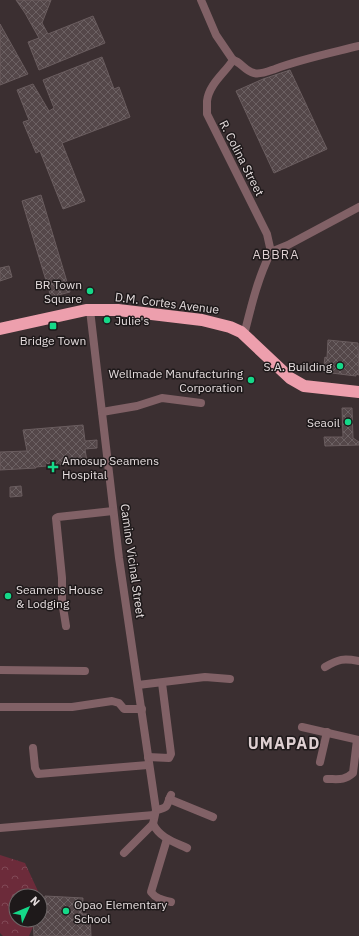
<svg xmlns="http://www.w3.org/2000/svg" width="359" height="936" viewBox="0 0 359 936" font-family="'IBM Plex Sans',sans-serif">
  <defs>
    <pattern id="forest-crowns" width="20" height="18" patternUnits="userSpaceOnUse"><rect width="20" height="18" fill="#6c2b3a"/><path d="M2 6a3 3 0 1 1 6 0M12 15a3 3 0 1 1 6 0" fill="none" stroke="#814956"/></pattern>
    <pattern id="building-cross-hatch" width="8" height="8" patternUnits="userSpaceOnUse"><rect width="8" height="8" fill="#544749"/><path d="M0 0l8 8M0 8l8-8" fill="none" stroke="#6c6163"/></pattern>
  </defs>
  <rect width="100%" height="100%" fill="#3b2f31"/>
  <!-- forest -->
  <path fill="url(#forest-crowns)" d="M0,855l25,8 18,39 -3,8v-14h-24v24h20l-7,16h-26l-3,-3z"/>
  <!-- building -->
  <g fill="url(#building-cross-hatch)" stroke="#6a5d5f">
    <path d="M16,0h35l-9,23 6,11 45,-18 12,27 -66,27 -11,-28 11,-4 -14,-25z"/>
    <path d="M0,24l28,50 -28,11z"/>
    <path d="M102,57l12,32 5,-2 11,30 -68,26 23,58 -22,8 -23,-58 -4,2 -13,-31 6,-2 -12,-30 16,-6 16,27 5,-3 -11,-28z"/>
    <path d="M290,70l37,79 -53,24 -38,-82 27,-12z"/>
    <path d="M41,195l29,97 -19,5 -29,-96z"/>
    <path d="M9,266l3,11 -12,4v-13z"/>
    <path d="M328,340l30,3 1,32 -3,-1v2l-33,-4 2,-15 2,1z"/>
    <path d="M342,408h10l1,30 6,4v3l-34,1 -1,-9h19z"/>
    <path d="M83,425l2,16 12,-1v8l-12,1 2,13 -51,5v1l-36,2v-18l27,-1 -4,-21z"/>
    <path d="M21,486l1,10 -12,1v-10z"/>
    <path d="M45,896l38,2 -1,16h8l1,22h-57l-1,-16h7v-8h4z"/>
  </g>
  <g fill="none" stroke-linecap="round" stroke-linejoin="round">
    <!-- street -->
    <g stroke="#816166" stroke-width="8">
      <path d="M201,0l15,35 17,25"/>
      <path d="M233,60c-8,13 -24,24 -26,41 0,4 0,9 0,13l60,120 4,18c-13,25 -20,55 -27,83"/>
      <path d="M233,60c8,2 12,11 21,13 6,2 15,-2 21,-4 27,-10 56,-16 84,-23"/>
      <path d="M271,252l17,-7 71,-38"/>
      <path d="M90,310l29,248 37,252 -3,14 -29,29"/>
      <path d="M102,412l35,-6 25,-8 39,5"/>
      <path d="M66,626l-4,-25v-23l-6,-60 2,-1 55,-6"/>
      <path d="M325,667c14,-8 18,-9 34,-6"/>
      <path d="M0,670l85,1"/>
      <path d="M138,685l67,-8 25,2"/>
      <path d="M0,707h72l40,-6 7,2 5,6h18"/>
      <path d="M302,727l57,13"/>
      <path d="M33,748l2,20 3,6 110,-9"/>
      <path d="M148,757l21,1 2,-4 -9,-71"/>
      <path d="M320,762l7,-30"/>
      <path d="M327,779c11,0 17,2 26,-6l4,-33"/>
      <path d="M169,799l44,18"/>
      <path d="M156,810c13,-2 10,-4 15,-15"/>
      <path d="M153,824c7,14 21,18 34,24"/>
      <path d="M0,828l154,-13"/>
      <path d="M167,839l-16,53c5,7 12,8 20,10"/>
    </g>
    <!-- highway -->
    <path stroke="#ed9fad" stroke-width="12" d="M0,329l86,-19h32l84,10 28,7 11,5 49,46 14,8 55,6"/>
  </g>
  <!-- markers -->
  <g fill="#15d989" stroke="#1e191a" stroke-width="1.5">
    <circle cx="90" cy="291" r="4"/>
    <circle cx="107" cy="320" r="4"/>
    <rect x="49" y="322" width="8" height="8" rx="2"/>
    <circle cx="340" cy="366" r="4"/>
    <circle cx="251" cy="380" r="4"/>
    <circle cx="348" cy="422" r="4"/>
    <path d="M51 461h4v4h4v4h-4v4h-4v-4h-4v-4h4z"/>
    <circle cx="8" cy="596" r="4"/>
    <circle cx="66" cy="911" r="4"/>
  </g>
  <g text-anchor="middle" dominant-baseline="central" stroke-width="3" stroke-linejoin="round" paint-order="stroke">
    <!-- street labels -->
    <g font-size="12" fill="#e5ddde" stroke="#1e191a">
      <text transform="translate(242 158) rotate(63)">R. Colina Street</text>
      <text transform="translate(167 303) rotate(7)">D.M. Cortes Avenue</text>
      <text transform="translate(133 561) rotate(82)">Camino Vicinal Street</text>
    </g>
    <!-- poi labels -->
    <g font-size="12" fill="#e5ddde" stroke="#1e191a" text-anchor="end">
      <text x="82" y="284">BR Town<tspan x="82" dy="14">Square</tspan></text>
      <text x="115" y="320" text-anchor="start">Julie's</text>
      <text x="53" y="340" text-anchor="middle">Bridge Town</text>
      <text x="332" y="366">S.A. Building</text>
      <text x="243" y="373">Wellmade Manufacturing<tspan x="243" dy="14">Corporation</tspan></text>
      <text x="340" y="422">Seaoil</text>
      <text x="62" y="460" text-anchor="start">Amosup Seamens<tspan x="62" dy="14">Hospital</tspan></text>
      <text x="16" y="589" text-anchor="start">Seamens House<tspan x="16" dy="14">&amp; Lodging</tspan></text>
      <text x="74" y="904" text-anchor="start">Opao Elementary<tspan x="74" dy="14">School</tspan></text>
    </g>
    <!-- neighbourhood labels -->
    <g font-size="13" letter-spacing="1" fill="#decfd1" stroke="#1e191a">
      <text x="276" y="254">ABBRA</text>
    </g>
    <!-- district labels -->
    <g font-size="16" font-weight="bold" letter-spacing="1" fill="#decfd1" stroke="#1e191a">
      <text x="284" y="743">UMAPAD</text>
    </g>
  </g>
  <!-- north arrow -->
  <g transform="translate(28 908) rotate(46)"><circle r="19" fill="#1e191a" stroke="#6e6768"/>
  <path d="M0-3L7 15L0 10L-7 15Z" fill="#15d989"/>
  <text y="-6" font-size="11" font-weight="bold" text-anchor="middle" fill="#e5ddde">N</text>
  </g>
</svg>
